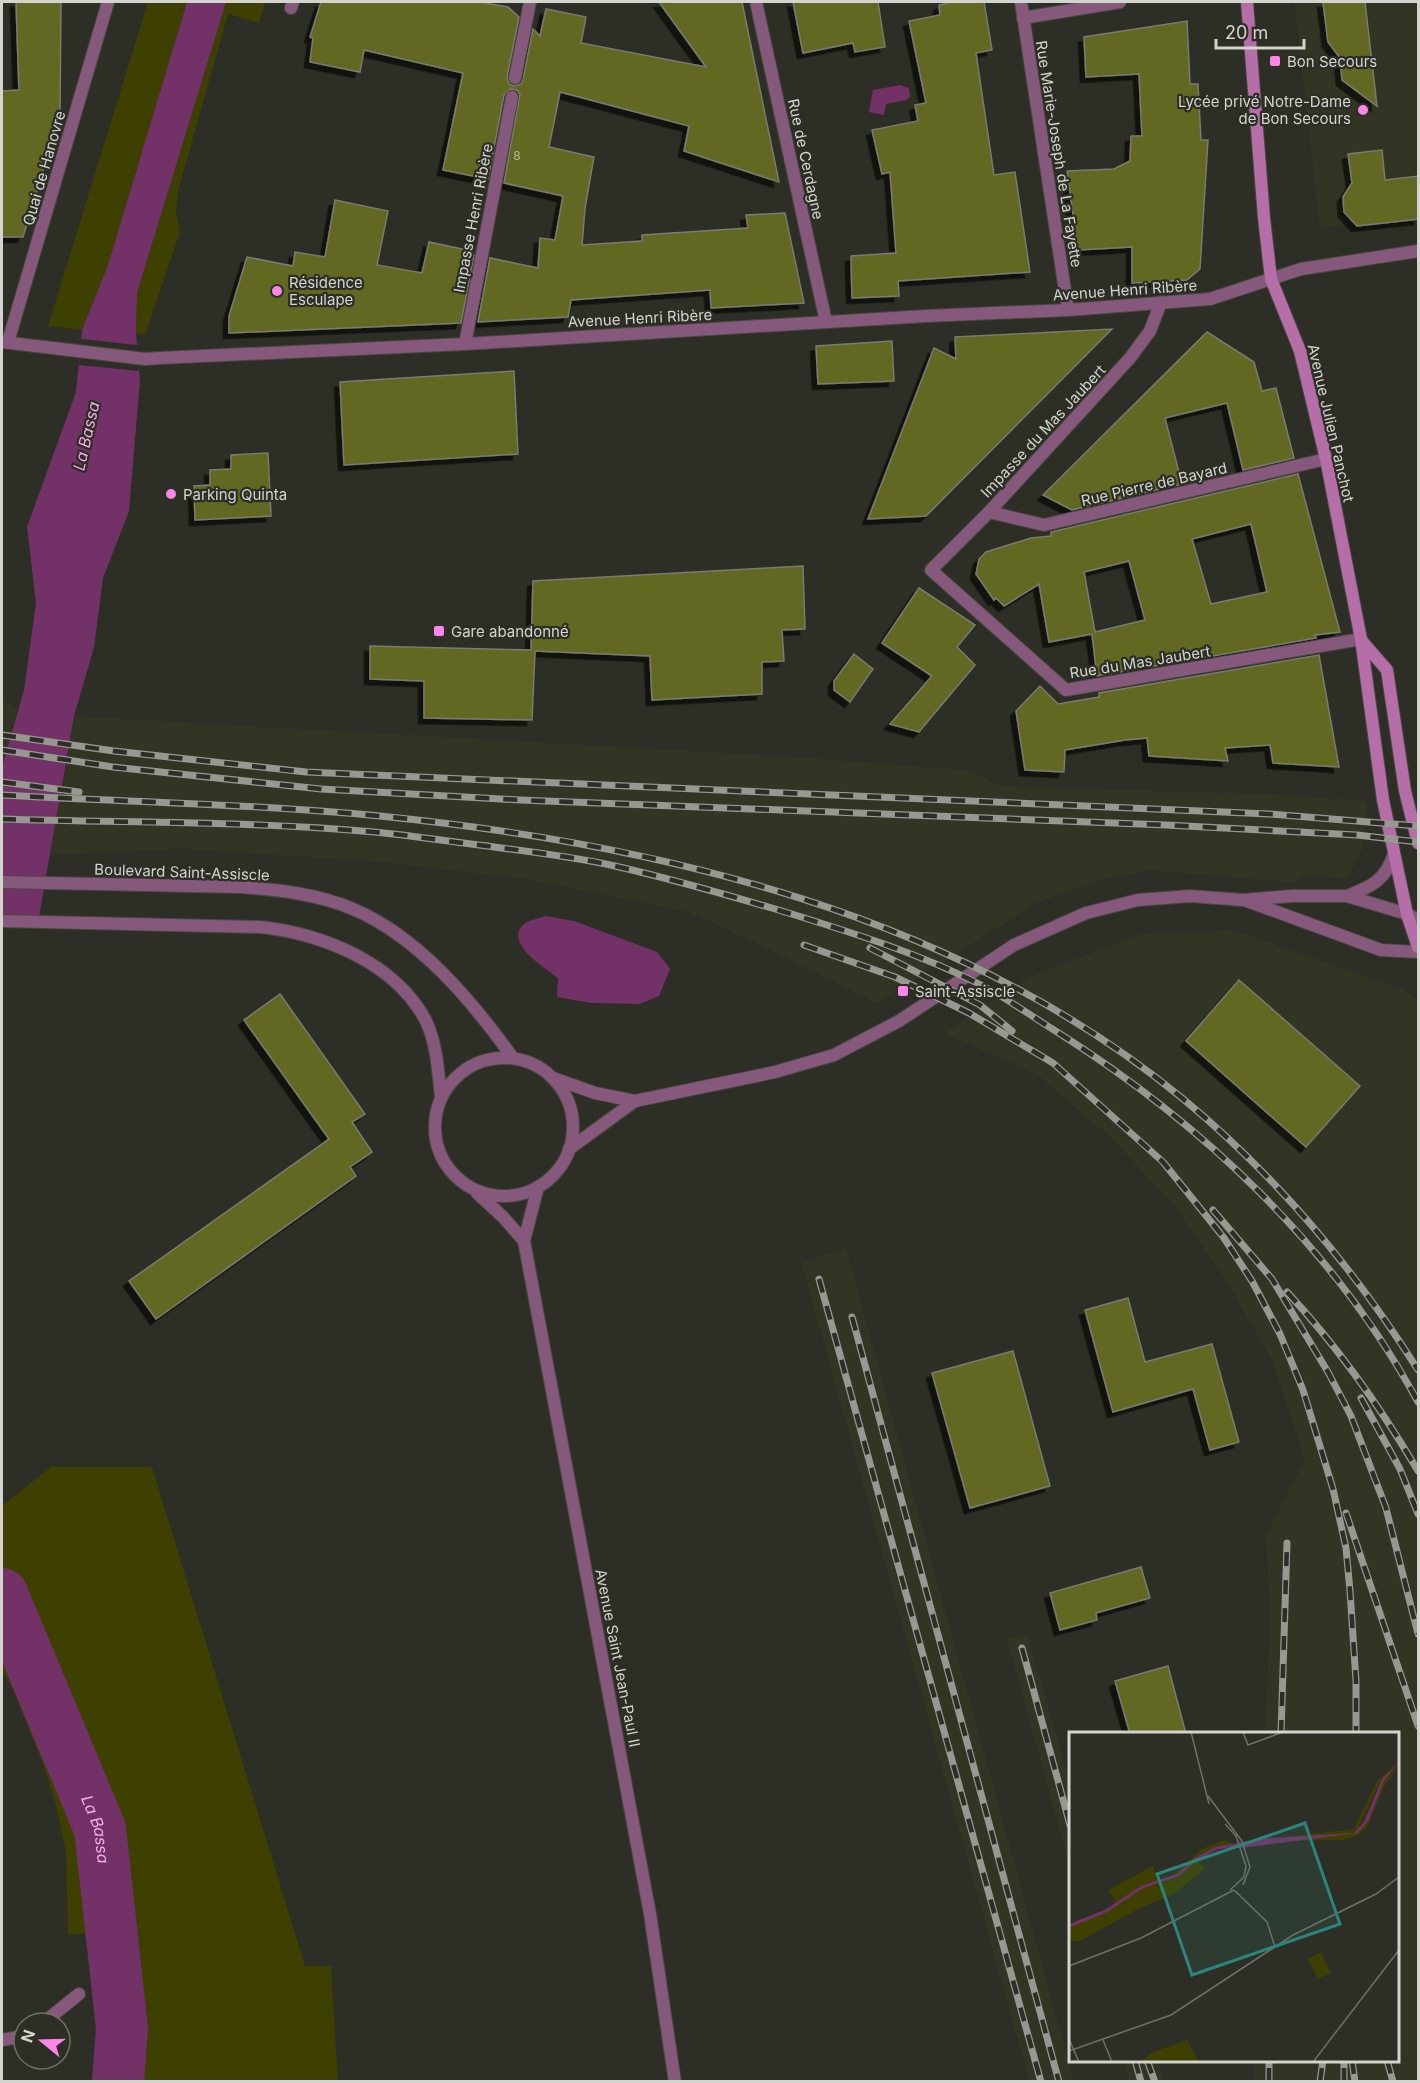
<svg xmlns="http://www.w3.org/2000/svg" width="1420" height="2083" viewBox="0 0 1420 2083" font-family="Inter,sans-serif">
  <defs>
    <filter id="shadow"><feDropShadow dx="-5.5" dy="5.5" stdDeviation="0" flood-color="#0009"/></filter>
  </defs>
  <rect width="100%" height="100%" fill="#2d2e25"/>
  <!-- built -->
  <g fill="#323424">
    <path d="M1294,2h124v217l-60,7 -3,-2 -35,4z"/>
    <path d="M2,701l16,7 -16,59z"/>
    <path d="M74,716l693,39 199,15 36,16 269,8 96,7 -4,47 -16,31 -40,-4 -13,8 -145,-13 -55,12 -59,22 -158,99 -119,-59 -70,-32 -163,-33 -143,-17 -199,-13 -133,6z"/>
    <path d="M1234,930l171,60 12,10 1,5v1076h-164v-20l144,-1v-326l-133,-1 5,-115 -4,-82 39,-77 -34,-101 -43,-74 -54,-79 -64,-68 -74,-63 -92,-41 85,-56 115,-44z"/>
    <path d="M846,1248l228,833h-45l-228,-819z"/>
    <path d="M1027,1633l43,149v87l-63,-230z"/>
    <path d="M1124,2061h34l7,20h-36z"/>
  </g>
  <!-- green -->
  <g fill="#3d4001">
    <path d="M148,2h39l-79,263 -26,65 -34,-4z"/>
    <path d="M226,2h39l-6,21 -31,-9 -50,177 -2,20 4,21 -35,103 -9,-2 1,-40z"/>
    <path d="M51,1467h101l153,499h26l7,115h-217l16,-8 -1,-55 -10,-87 -58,4 -2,-83 -10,-47 -14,-44 -31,-76 -9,-12v-167z"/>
  </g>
  <!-- water -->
  <g fill="#723268">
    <path d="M187,2h39l-89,291 -1,40 4,47 -11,131 -26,67 -9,69 -20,69 -35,201 -37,5v-155l22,-77 12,-87 -9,-76 49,-135 6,-62 26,-65z"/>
    <path d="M900,85l9,3 1,9 -4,3 -20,4 -2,11 -15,-3 4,-22z"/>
    <path d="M545,916l29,5 83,31 13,17 -11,27 -19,8 -48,-1 -35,-6 1,-19c-12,-10 -54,-34 -35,-53 5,-5 16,-6 22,-9z"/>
  </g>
  <!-- pier -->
  <path fill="#2d2e25" d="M81,339l56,6 2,26 -60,-6z"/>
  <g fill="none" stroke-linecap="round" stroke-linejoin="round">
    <!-- river -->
    <path stroke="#723268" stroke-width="52" id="s1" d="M2,1594l98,235 22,199 -4,54"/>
  </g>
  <!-- building -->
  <g fill="#626721" stroke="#7a7b70" stroke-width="1.5" fill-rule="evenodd" filter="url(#shadow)">
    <path d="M16,2h45l-1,113 -37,122h-21v-146l17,-1z"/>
    <path d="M321,2h159l28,5 11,10 -12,60 2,7 5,2 7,-2 2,-4 10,-51 7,7 6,-27 40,8 -5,26 125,24 -47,-65h83l37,180 -95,-31 5,-25 -129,-34 -11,55 45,10 -9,51 -3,37 60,-4v-6l106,-7 -2,-13 39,-2 19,90 -93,5 -1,-18 -139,10 -3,17 -90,5 12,-64 48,10 2,-30 15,2 8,-44 -59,-13 16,-89 -3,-4 -7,-1 -6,6 -16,84 -45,-9 20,-97 -99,-23 -4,22 -50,-10 3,-24 -3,-1z"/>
    <path d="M793,2h85l7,45 -30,5 -2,-9 -50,10z"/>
    <path d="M952,2h32l8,48 -16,3 18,122 21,-3 15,100 -132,9 1,15 -47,2 -1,-42 45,-3 -6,-81 -8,2 -10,-44 46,-9 -3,-16 11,-2 -17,-82 31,-6 -1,-10z"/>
    <path d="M1323,2h42l12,104 -35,-26 -2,-22 -12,-16z"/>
    <path d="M1187,21l3,63h8l3,56h7l-8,129 -13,11 -55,3v-36l-54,3 -11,-79 47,-2 16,-8 1,-25h11l-3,-62 -53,3 -2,-40z"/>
    <path d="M1382,150l3,30 34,-4v43l-62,7 -13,-14 -1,-15 9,-14 -4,-29z"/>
    <path d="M335,200l53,11 -11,54 45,8 7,-31 43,9v3l2,1 -13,68 -232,10v-17l18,-59 46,9 2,-14 30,5z"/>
    <path d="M1112,329l-186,187 -58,3 66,-171 22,11 -1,-22z"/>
    <path d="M1207,332l47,30 8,29 14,-3 18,70 -51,12 -16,-67 -62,15 17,66 -110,26 -29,-15z"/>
    <path d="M892,341l2,40 -76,3 -2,-38z"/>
    <path d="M514,371l4,83 -174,11 -4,-83z"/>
    <path d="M268,453l3,63 -76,4 -1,-34 16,-1v-15l21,-1v-14z"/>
    <path d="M1298,474l42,158 -25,3 1,3 -219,38 -5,-42 -43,8 -10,-58 -35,22 -8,-8 -2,2 -18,-26 3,-15 7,-7 45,-14 20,-2v-4zM1251,524l16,68 -56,12 -19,-65zM1129,561l16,59 -50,12 -11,-60z"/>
    <path d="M803,566l2,63 -23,1 2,31 -22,1v32l-110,6 -2,-44 -115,-5 -3,69 -108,-2v-37l-54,-2v-33l161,4 2,-69z"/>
    <path d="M919,588l56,37 -18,22 18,18 -56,67 -29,-8 42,-48 -50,-33z"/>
    <path d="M854,654l19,15 -23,33 -16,-12v-9z"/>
    <path d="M1319,655l20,112 -66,-4 -3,-18 -45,3 3,13 -79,-5 -2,-18 -22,2 -60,10 -1,22 -39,-2 -9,-59 24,-25 18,18 41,-7v-4z"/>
    <path d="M1239,980l121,106 -54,61 -120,-106z"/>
    <path d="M280,994l85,120 -13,8 20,30 -22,15 6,9 -200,143 -27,-38 200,-142 -85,-119z"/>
    <path d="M1128,1298l17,64 67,-18 27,98 -29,8 -17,-61 -80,23 -28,-102z"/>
    <path d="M1013,1351l37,135 -80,22 -38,-135z"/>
    <path d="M1141,1567l9,31 -54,15 1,7 -37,10 -10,-37z"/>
    <path d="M1168,1666l18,68h-56l-15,-53z"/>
  </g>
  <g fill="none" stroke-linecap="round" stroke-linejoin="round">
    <!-- minor casing -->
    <g stroke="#484940" stroke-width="14">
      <g id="minor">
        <path d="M756,2l70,320"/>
        <path d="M1021,2l47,308"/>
        <path d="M291,8l2,-6"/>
        <path d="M1023,18l97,-16"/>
        <path d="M515,78l15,-76"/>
        <path d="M1161,302l-11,29 -20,27 -141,154 -58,58 135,120 295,-51"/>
        <path d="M2,342l143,17 15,-1 305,-14 461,-28 142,-6 142,-11 91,-30 117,-18"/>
        <path d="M8,342l100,-340"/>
        <path d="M465,344l47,-247"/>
        <path d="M989,512l55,13 282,-66"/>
        <path d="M43,2023l36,-29"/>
        <path d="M2,2040l22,-4"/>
      </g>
    </g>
    <!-- tertiary casing -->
    <g stroke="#484940" stroke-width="14">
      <g id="tertiary">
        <path d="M2,882l239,5c38,3 77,7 112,22 66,28 119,92 160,149"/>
        <path d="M1347,896c25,-10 38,-15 47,-42"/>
        <path d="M1247,901l134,49 37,2"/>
        <path d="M2,921l259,6c61,7 134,35 165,94 11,23 12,51 15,76"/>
        <circle cx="504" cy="1127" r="69"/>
        <path d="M553,1078l42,15 40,8 140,-29 59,-17 65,-34 115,-76 72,-32 52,-13 52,-4 53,4 49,-4h55l60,18 11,6"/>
        <path d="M569,1149l66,-48"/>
        <path d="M538,1187l-14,54 126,673 25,168"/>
        <path d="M477,1193l26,24 21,24"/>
      </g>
    </g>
    <!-- secondary casing -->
    <g stroke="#484940" stroke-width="14">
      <g id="secondary">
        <path d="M1247,2l17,216 7,61 29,72 26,108 35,180 22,161 24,114 11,33"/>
        <path d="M1361,640l26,30 18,121 13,52"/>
      </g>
    </g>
    <!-- minor -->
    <use href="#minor" stroke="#85587c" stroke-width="12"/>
    <!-- tertiary -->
    <use href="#tertiary" stroke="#85587c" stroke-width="12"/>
    <!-- secondary -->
    <use href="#secondary" stroke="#b66ea9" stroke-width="12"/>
    <!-- rail casing -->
    <g stroke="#979891" stroke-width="7">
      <g id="rail">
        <path d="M2,735l112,16 192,21 963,42 149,12"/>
        <path d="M2,750l111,17 208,22 199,11 646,25 191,10 61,7"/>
        <path d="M2,782l77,10"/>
        <path d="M2,795c125,7 252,9 378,21 280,28 579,99 802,282 93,77 172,170 236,272"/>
        <path d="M2,819c124,4 248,2 372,13 35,3 70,9 105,13 45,6 91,11 136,21 61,14 120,31 180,49 61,19 125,39 182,68 27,13 51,31 77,47 148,93 280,217 364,372"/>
        <path d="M804,945l91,32 74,36 84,50 110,99 61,76 28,43 28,53 23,56 30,99 13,59 4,43 6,90v53"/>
        <path d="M870,948l110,57 32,26"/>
        <path d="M1213,1210l59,69 56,93 23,44 35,92 32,126"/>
        <path d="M819,1279l222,803"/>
        <path d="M1287,1292c50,54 94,116 131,179"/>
        <path d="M852,1317l207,765"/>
        <path d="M1361,1398l39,71 18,45"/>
        <path d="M1346,1513l72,213"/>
        <path d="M1022,1648l48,177"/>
        <path d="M1281,1734l6,-191"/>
        <path d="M1135,2060l6,22"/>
        <path d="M1147,2060l8,22"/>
        <path d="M1352,2060l3,22"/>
        <path d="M1387,2060l6,22"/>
        <path d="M1269,2082v-22"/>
        <path d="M1320,2082l3,-22"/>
        <path d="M1344,2082v-22"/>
      </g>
    </g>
    <!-- rail -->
    <use href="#rail" stroke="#2d2e25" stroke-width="4.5" stroke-dasharray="14" stroke-linecap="butt"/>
  </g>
  <!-- markers -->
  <g fill="#fa87e7" stroke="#2d2e25" stroke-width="2">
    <rect x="1269" y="55" width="12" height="12" rx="3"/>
    <circle cx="1363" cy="110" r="6"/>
    <circle cx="277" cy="291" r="6"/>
    <circle cx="171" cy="494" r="6"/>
    <rect x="433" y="625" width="12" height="12" rx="3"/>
    <rect x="897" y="985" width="12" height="12" rx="3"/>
  </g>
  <g text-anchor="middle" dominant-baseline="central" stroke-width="4.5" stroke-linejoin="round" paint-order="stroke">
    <!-- number labels -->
    <g font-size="12" fill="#b7b9a3">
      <text x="517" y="155">8</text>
    </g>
    <!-- poi labels -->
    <g font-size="15" fill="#d3d4ce" stroke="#2d2e25" text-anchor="start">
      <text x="1287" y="61">Bon Secours</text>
      <text x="1351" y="101" text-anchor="end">Lycée privé Notre-Dame<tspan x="1351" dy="17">de Bon Secours</tspan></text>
      <text x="289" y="282">Résidence<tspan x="289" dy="17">Esculape</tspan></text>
      <text x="183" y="494">Parking Quinta</text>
      <text x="451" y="631">Gare abandonné</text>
      <text x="915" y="991">Saint-Assiscle</text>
    </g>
    <!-- street labels -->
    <g font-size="15" fill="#d3d4ce" stroke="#2d2e25">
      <text transform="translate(1059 154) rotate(81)">Rue Marie-Joseph de La Fayette</text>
      <text transform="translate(806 159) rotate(78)">Rue de Cerdagne</text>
      <text transform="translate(44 168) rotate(-74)">Quai de Hanovre</text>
      <text transform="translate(473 218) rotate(-79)">Impasse Henri Ribère</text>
      <text transform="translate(1125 290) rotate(-4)">Avenue Henri Ribère</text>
      <text transform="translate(640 318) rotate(-3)">Avenue Henri Ribère</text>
      <text transform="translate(1331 423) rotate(77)">Avenue Julien Panchot</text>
      <text transform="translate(1043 431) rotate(-47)">Impasse du Mas Jaubert</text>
      <text transform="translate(1154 484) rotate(-13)">Rue Pierre de Bayard</text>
      <text transform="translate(1140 662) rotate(-9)">Rue du Mas Jaubert</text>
      <text transform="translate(182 872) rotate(2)">Boulevard Saint-Assiscle</text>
      <text transform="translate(618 1658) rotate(79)">Avenue Saint Jean-Paul II</text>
    </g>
    <!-- water labels -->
    <g font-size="16" font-style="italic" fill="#f7ace9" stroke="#2d2e25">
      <text transform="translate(86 436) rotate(-77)">La Bassa</text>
      <text stroke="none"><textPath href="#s1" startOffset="254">La Bassa</textPath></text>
    </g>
  </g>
  <!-- overview -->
  <g transform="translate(1069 1732)">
    <rect width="330" height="330" fill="#2d2e25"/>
    <path d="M330,28l-21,26 -21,45 -13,4 -60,2 70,-8 23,-48zM330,35l-14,18 -18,42 -8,8 -16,5 -58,1 73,-8 11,-13 15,-39zM155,108l10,4 -17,2 -21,12 9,11 -31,25 -34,14 -60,33h-11v-15l44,-19 2,-6 -7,-11 45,-24 6,14 6,2 37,-33zM252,220l10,21 -13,6 -10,-20zM118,308l12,22h-59l13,-10z" fill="#3d4001"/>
    <path d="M330,31l-15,18 -15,39 -11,13 -117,15 -2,-6 30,-4 85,-5 10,-11 18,-43z" fill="#723268"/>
    <path fill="none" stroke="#723268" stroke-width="3" d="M0,194l37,-15 36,-24 36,-12 18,-16 21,-11 25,-4"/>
    <path fill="none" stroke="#6f7069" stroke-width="1.5" d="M122,0l18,72M174,0l5,13 35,-13M139,64l34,45 8,26 -7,18M156,92l11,12 10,30 -2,11 -14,13M165,158l33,32 8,25M224,203l83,-41 23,-17M0,234l72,-28 93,-48M0,307l10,23M34,308l9,22M0,319l102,-36 122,-80M244,330l86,-112"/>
    <path fill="#2c847c" fill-opacity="0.15" stroke="#2c847c" stroke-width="3" d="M236,91l35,101 -148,51 -35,-101z"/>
    <rect width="330" height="330" fill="none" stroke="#d3d4ce" stroke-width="3"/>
  </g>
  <!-- border -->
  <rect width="1420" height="2083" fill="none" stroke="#d3d4ce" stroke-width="6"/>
  <!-- north arrow -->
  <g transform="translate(42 2041) rotate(289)"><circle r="28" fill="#2d2e25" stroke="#6f7069" stroke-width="1.5"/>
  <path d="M0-4.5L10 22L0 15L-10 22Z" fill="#fa87e7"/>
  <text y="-9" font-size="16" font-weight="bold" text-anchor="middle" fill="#d3d4ce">N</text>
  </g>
  <!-- scale -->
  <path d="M1216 39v9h88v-9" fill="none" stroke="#d3d4ce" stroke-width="3"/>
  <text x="1225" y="39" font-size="18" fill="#d3d4ce" stroke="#2d2e25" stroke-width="4.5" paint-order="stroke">20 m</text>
</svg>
